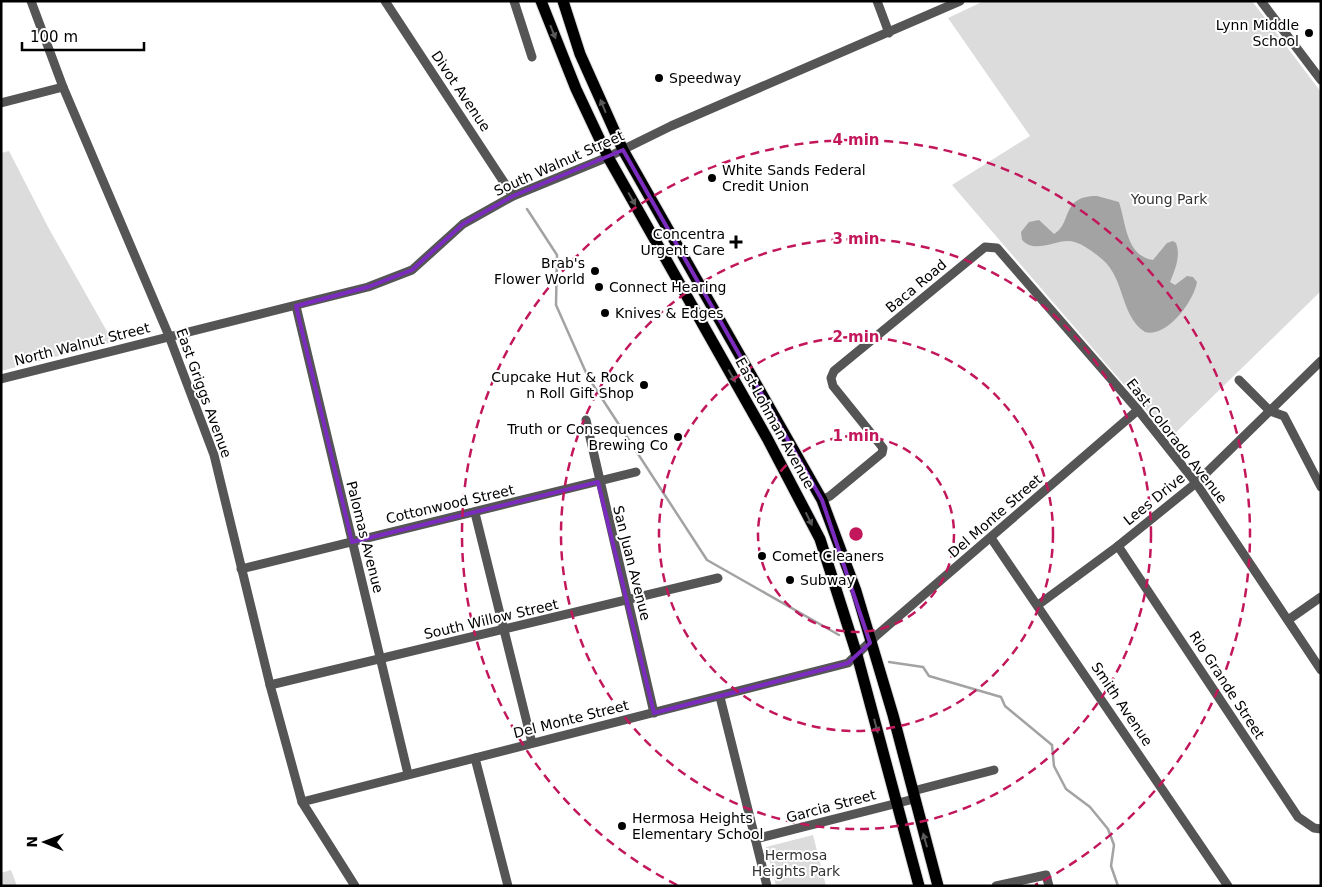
<svg xmlns="http://www.w3.org/2000/svg" width="1322" height="887" viewBox="0 0 1322 887" font-family="'DejaVu Sans',sans-serif">
  <rect width="100%" height="100%" fill="#fff"/>
  <!-- green -->
  <g fill="#dcdcdc">
    <path d="M984,1h268l69,91v199l-151,147 -218,-253 78,-49 -82,-118z"/>
    <path d="M9,151l39,76 65,115 -112,29v-218z"/>
    <path d="M813,835l13,51h-50l-10,-39z"/>
    <path d="M11,870l6,16h-16v-13z"/>
  </g>
  <!-- water -->
  <path fill="#a3a3a3" d="M1097,196l22,6c7,21 7,54 34,58l14,-17 6,-2 3,2c5,13 -1,27 -6,39l5,3 12,-9 6,1 4,5c-3,19 -30,56 -52,50 -27,-18 -18,-56 -48,-77 -7,-5 -17,-13 -27,-14 -16,-1 -35,13 -48,-1l-1,-8 8,-10 10,-2 15,14c19,-11 6,-38 43,-38z"/>
  <g fill="none" stroke-linecap="round" stroke-linejoin="round">
    <!-- stream -->
    <g stroke="#a3a3a3" stroke-width="2.5">
      <path d="M527,209l30,46 -1,50 32,72 119,183 132,75"/>
      <path d="M889,662l34,5 6,9 72,21 4,9 47,39 2,21 12,23 24,18 18,22 6,16 -3,21 7,20"/>
    </g>
    <!-- major casing -->
    <g stroke="#dbdbdb" stroke-width="13">
      <g id="major">
        <path d="M541,1l35,88 32,68 159,281 53,101 37,116 62,231"/>
        <path d="M563,1l17,53 43,96 199,350 34,91 37,124 45,171"/>
      </g>
    </g>
    <!-- minor -->
    <g stroke="#555" stroke-width="9">
      <path d="M31,1l32,86 106,249 45,119 56,230 32,117 53,84"/>
      <path d="M385,1l128,195"/>
      <path d="M514,1l18,56"/>
      <path d="M877,1l12,32"/>
      <path d="M1261,1l60,79"/>
      <path d="M1,103l62,-16"/>
      <path d="M296,306l112,468"/>
      <path d="M1,379l367,-92 44,-17 51,-46 50,-28 95,-39 63,-31 289,-125"/>
      <path d="M1239,380l31,31 14,5 37,71"/>
      <path d="M586,420l68,293"/>
      <path d="M822,500l8,-4 52,-43 1,-5 -50,-62 -2,-8 3,-7 151,-124 12,1 141,162 58,73 125,187"/>
      <path d="M475,513l57,230"/>
      <path d="M991,538l237,348"/>
      <path d="M1118,546l180,271 16,11 7,1"/>
      <path d="M241,569l395,-97"/>
      <path d="M1038,605l80,-59 78,-63 125,-122"/>
      <path d="M1288,620l33,-23"/>
      <path d="M270,685l448,-107"/>
      <path d="M720,697l47,189"/>
      <path d="M475,758l33,128"/>
      <path d="M913,791l81,-21"/>
      <path d="M302,802l546,-139 29,-28 261,-225"/>
      <path d="M755,839l159,-40"/>
      <path d="M996,886l50,-11 3,11"/>
    </g>
    <!-- major -->
    <use href="#major" stroke="#000" stroke-width="11"/>
  </g>
  <!-- one-way arrows -->
  <defs><path id="oneway-solid" d="M-6-.8H1V-3.2L6.5 0L1 3.2V.8H-6Z" transform="scale(1.25)"/></defs>
  <g fill="#595959">
    <use href="#oneway-solid" transform="translate(553 32) rotate(68)"/>
    <use href="#oneway-solid" transform="translate(603 106) rotate(-112)"/>
    <use href="#oneway-solid" transform="translate(632 199) rotate(60)"/>
    <use href="#oneway-solid" transform="translate(732 376) rotate(61)"/>
    <use href="#oneway-solid" transform="translate(809 519) rotate(64)"/>
    <use href="#oneway-solid" transform="translate(876 726) rotate(75)"/>
    <use href="#oneway-solid" transform="translate(925 840) rotate(-106)"/>
  </g>
  <!-- marked area -->
  <path fill="none" stroke="#7b2cbf" stroke-width="4" stroke-linejoin="round" d="M623,150l199,350 48,143 -22,20 -194,50 -56,-231 -246,60 -56,-236 72,-19 44,-17 51,-46 50,-28z"/>
  <!-- distance rings -->
  <g fill="none" stroke="#c2185b" stroke-width="2.5" stroke-dasharray="9 6">
    <circle cx="856" cy="534" r="98"/>
    <circle cx="856" cy="534" r="197"/>
    <circle cx="856" cy="534" r="295"/>
    <path d="M677 885A394 394 0 1 1 1035 885"/>
  </g>
  <!-- markers -->
  <g fill="#000" stroke="#fff" stroke-width="2">
    <circle cx="1309" cy="33" r="5"/>
    <circle cx="659" cy="78" r="5"/>
    <circle cx="712" cy="178" r="5"/>
    <path d="M733.5 234.5h5v5h5v5h-5v5h-5v-5h-5v-5h5z"/>
    <circle cx="595" cy="271" r="5"/>
    <circle cx="599" cy="287" r="5"/>
    <circle cx="605" cy="313" r="5"/>
    <circle cx="644" cy="385" r="5"/>
    <circle cx="678" cy="437" r="5"/>
    <circle cx="762" cy="556" r="5"/>
    <circle cx="790" cy="580" r="5"/>
    <circle cx="622" cy="826" r="5"/>
  </g>
  <g text-anchor="middle" dominant-baseline="central" stroke-width="4" stroke-linejoin="round" paint-order="stroke">
    <!-- poi labels -->
    <g font-size="14" fill="#000" stroke="#fff" text-anchor="start">
      <text x="1299" y="25" text-anchor="end">Lynn Middle<tspan x="1299" dy="16">School</tspan></text>
      <text x="669" y="78">Speedway</text>
      <text x="722" y="170">White Sands Federal<tspan x="722" dy="16">Credit Union</tspan></text>
      <text x="725" y="234" text-anchor="end">Concentra<tspan x="725" dy="16">Urgent Care</tspan></text>
      <text x="585" y="263" text-anchor="end">Brab's<tspan x="585" dy="16">Flower World</tspan></text>
      <text x="609" y="287">Connect Hearing</text>
      <text x="615" y="313">Knives &amp; Edges</text>
      <text x="634" y="377" text-anchor="end">Cupcake Hut &amp; Rock<tspan x="634" dy="16">n Roll Gift Shop</tspan></text>
      <text x="668" y="429" text-anchor="end">Truth or Consequences<tspan x="668" dy="16">Brewing Co</tspan></text>
      <text x="772" y="556">Comet Cleaners</text>
      <text x="800" y="580">Subway</text>
      <text x="632" y="818">Hermosa Heights<tspan x="632" dy="16">Elementary School</tspan></text>
    </g>
    <!-- street labels -->
    <g font-size="14" fill="#000" stroke="#fff">
      <text transform="translate(461 91) rotate(56)">Divot Avenue</text>
      <text transform="translate(559 163) rotate(-24)">South Walnut Street</text>
      <text transform="translate(916 286) rotate(-40)">Baca Road</text>
      <text transform="translate(82 344) rotate(-14)">North Walnut Street</text>
      <text transform="translate(204 393) rotate(70)">East Griggs Avenue</text>
      <text transform="translate(775 423) rotate(61)">East Lohman Avenue</text>
      <text transform="translate(1177 441) rotate(52)">East Colorado Avenue</text>
      <text transform="translate(1154 499) rotate(-39)">Lees Drive</text>
      <text transform="translate(450 504) rotate(-13)">Cottonwood Street</text>
      <text transform="translate(995 516) rotate(-41)">Del Monte Street</text>
      <text transform="translate(365 537) rotate(76)">Palomas Avenue</text>
      <text transform="translate(632 563) rotate(76)">San Juan Avenue</text>
      <text transform="translate(491 619) rotate(-13)">South Willow Street</text>
      <text transform="translate(1227 685) rotate(57)">Rio Grande Street</text>
      <text transform="translate(1122 704) rotate(56)">Smith Avenue</text>
      <text transform="translate(571 719) rotate(-14)">Del Monte Street</text>
      <text transform="translate(831 806) rotate(-15)">Garcia Street</text>
    </g>
    <!-- park labels -->
    <g font-size="14" fill="#333" stroke="#fff">
      <text x="1169" y="199">Young Park</text>
      <text x="796" y="855">Hermosa<tspan x="796" dy="16">Heights Park</tspan></text>
    </g>
  </g>
  <circle cx="856" cy="534" r="8" fill="#c2185b" stroke="#fff" stroke-width="2.5"/>
  <g font-size="15" text-anchor="middle" font-weight="bold" fill="#c2185b" stroke="#fff" stroke-width="4" stroke-linejoin="round" paint-order="stroke">
    <text x="856" y="145">4 min</text>
    <text x="856" y="244">3 min</text>
    <text x="856" y="342">2 min</text>
    <text x="856" y="441">1 min</text>
  </g>
  <!-- border -->
  <rect width="1322" height="887" fill="none" stroke="#000000" stroke-width="5"/>
  <!-- north arrow -->
  <g transform="translate(45 842) rotate(271)" stroke="#ffffff" stroke-width="4" paint-order="stroke">
  <path d="M0-4L9 19L0 12L-9 19Z" fill="#000000"/>
  <text y="-8" font-size="14" font-weight="bold" text-anchor="middle" fill="#000000">N</text>
  </g>
  <!-- scale -->
  <path d="M22 42v8h122v-8" fill="none" stroke="#000000" stroke-width="2.5"/>
  <text x="30" y="42" font-size="15" fill="#000000" stroke="#ffffff" stroke-width="4" paint-order="stroke">100 m</text>
</svg>
